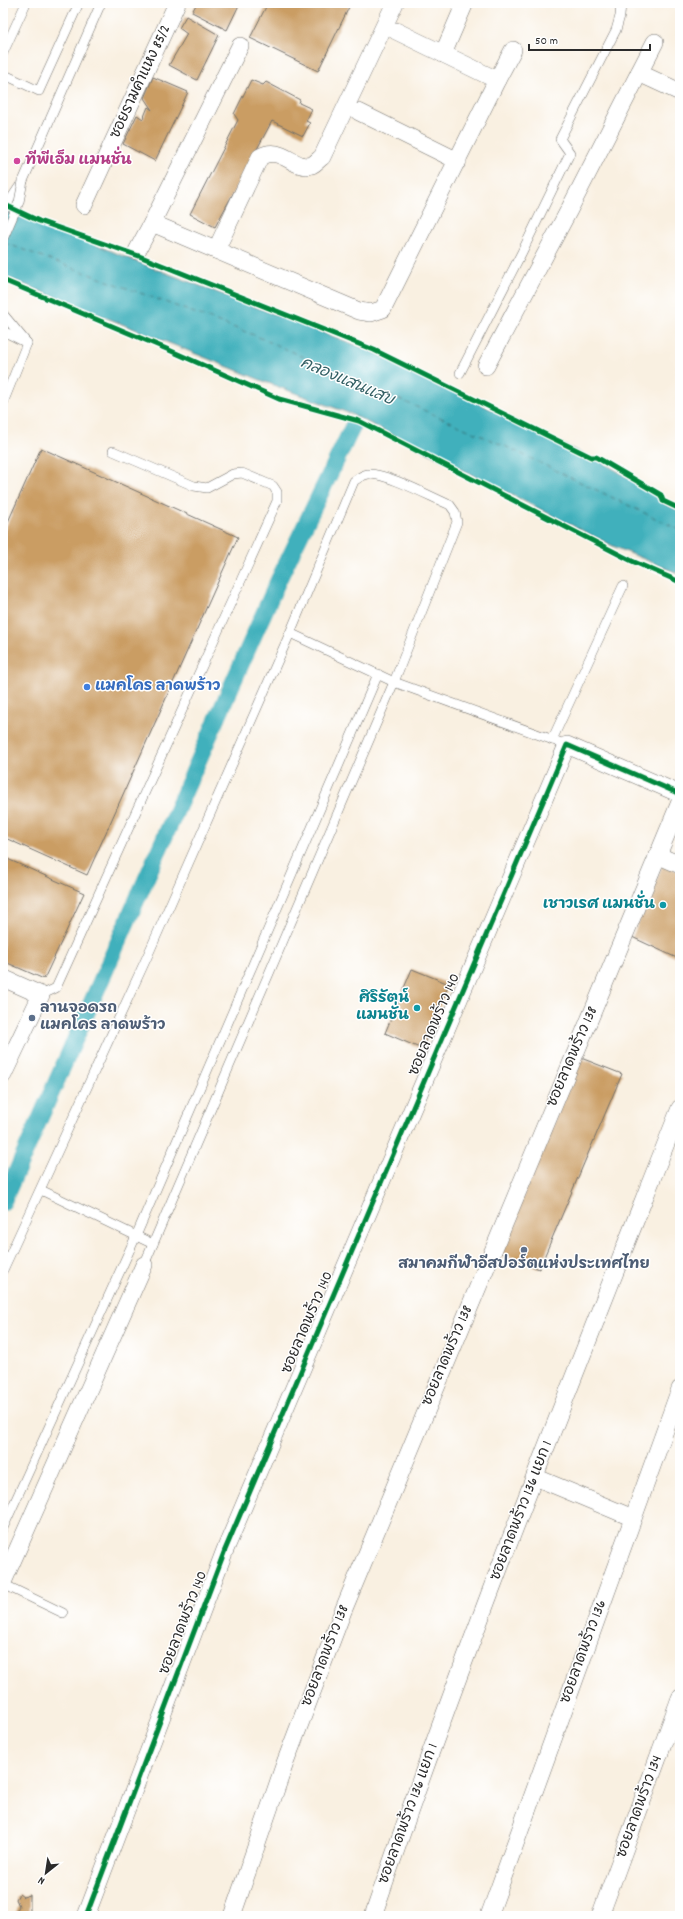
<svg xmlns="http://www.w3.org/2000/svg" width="683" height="1919" viewBox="0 0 683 1919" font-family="Dekko,'Playpen Sans Thai',sans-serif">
  <rect width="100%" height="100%" fill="#fff"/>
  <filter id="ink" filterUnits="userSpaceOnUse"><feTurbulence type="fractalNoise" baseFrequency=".025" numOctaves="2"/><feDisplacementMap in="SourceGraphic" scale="8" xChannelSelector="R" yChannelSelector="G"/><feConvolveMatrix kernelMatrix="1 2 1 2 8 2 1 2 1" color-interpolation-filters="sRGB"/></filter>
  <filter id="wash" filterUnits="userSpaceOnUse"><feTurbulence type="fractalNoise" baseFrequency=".012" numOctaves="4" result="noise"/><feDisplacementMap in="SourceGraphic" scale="16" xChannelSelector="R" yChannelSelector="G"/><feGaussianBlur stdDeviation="0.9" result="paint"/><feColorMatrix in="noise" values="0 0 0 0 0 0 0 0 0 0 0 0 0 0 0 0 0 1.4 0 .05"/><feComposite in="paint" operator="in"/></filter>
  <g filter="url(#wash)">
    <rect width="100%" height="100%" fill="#f9f0e1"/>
    <!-- water -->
    <path fill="#41b0bc" stroke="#366e74" d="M3,207l145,59 226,86 217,106 6,1 62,37 4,7 17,8v63l-65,-27 -264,-133 -88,-33 -260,-105z"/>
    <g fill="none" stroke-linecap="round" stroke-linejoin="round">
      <!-- canal -->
      <path stroke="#41b0bc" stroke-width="17" d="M3,1202l275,-621 75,-155"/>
      <!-- ferry -->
      <path stroke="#346065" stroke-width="1" stroke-dasharray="5 4" stroke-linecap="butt" d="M5,243l249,92 253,112 173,83"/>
    </g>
    <g id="blocks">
      <!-- building -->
      <g fill="#ca9d63">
        <path d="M197,3h43l-13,27 -35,-18z"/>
        <path d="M268,3h83l-33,68 -68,-33z"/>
        <path d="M186,16l33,19 -22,45 -28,-15 18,-31 -8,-6z"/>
        <path d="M153,77l35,15 -33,69 -32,-17 14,-29 6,4 5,-12 4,3 -8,-12z"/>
        <path d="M251,80l12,5 3,-3 34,18 -1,3 13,6 -6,12 4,2 -7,13 -31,-15 -57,106 -25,-13 48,-94 -4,-6z"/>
        <path d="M41,448l197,89 -151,338 -84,-38v-304z"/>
        <path d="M3,857l81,36 -40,86 -41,-18z"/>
        <path d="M663,864l17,8 -1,87 -47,-22z"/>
        <path d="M412,969l37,15 -27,65 -37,-16z"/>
        <path d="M581,1058l41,16 -83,195 -40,-17z"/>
        <path d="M19,1894l4,3 7,-2v21h-16l5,-10 -3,-7z"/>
      </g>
    </g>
  </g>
  <g filter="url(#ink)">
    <use href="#blocks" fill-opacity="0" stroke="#73706b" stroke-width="1"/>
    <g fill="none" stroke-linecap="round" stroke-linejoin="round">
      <!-- lane casing -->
      <g stroke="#73706b" stroke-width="10">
        <g id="lane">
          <path d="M3,53l23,-50"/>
          <path d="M3,74l36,17 40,-88"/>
          <path d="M3,211l20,-30 78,-178"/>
          <path d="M3,314l24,29"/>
          <path d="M3,331l20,10"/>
          <path d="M460,373l62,-121 48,-99 -10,-14 56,-109 4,-14 1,-13"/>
          <path d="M3,403l24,-60"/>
          <path d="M552,740l71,-154"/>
          <path d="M41,995l15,-7 221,-487v-9l-4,-6 -31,-13 -9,1 -26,14 -13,-2 -81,-35"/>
          <path d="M41,1190l112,54"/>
          <path d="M144,1265l250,-583 63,-160 -2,-10 -5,-7c-19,-8 -63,-32 -82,-31 -5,1 -10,4 -14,7l-64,152"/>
          <path d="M3,1270l144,-313 143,-324 104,49 173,63"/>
          <path d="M3,1528l133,-292 242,-562"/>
          <path d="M3,1584l60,29"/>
        </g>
      </g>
      <!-- street casing -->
      <g stroke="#73706b" stroke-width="18">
        <g id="street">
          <path d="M240,46l-88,177 207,88 12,2 12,-4 114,-229 -101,-49"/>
          <path d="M443,54l22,-51"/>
          <path d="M639,73l16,-31"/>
          <path d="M497,80l16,-30"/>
          <path d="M359,112l99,49"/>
          <path d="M84,205l93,-202"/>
          <path d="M216,250l44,-93c21,-13 34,14 52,8 4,-2 7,-6 10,-8l73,-154"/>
          <path d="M137,251l15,-28"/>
          <path d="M486,366l83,-156 70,-137 41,19"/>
          <path d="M657,855l23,10"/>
          <path d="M3,978l38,17 -38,80"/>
          <path d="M535,1477l98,41"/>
          <path d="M3,1582l141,-317"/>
          <path d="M86,1916l139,-366 342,-805 113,49"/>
          <path d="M232,1916l53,-153 58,-152 337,-809"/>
          <path d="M373,1916c93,-273 201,-540 307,-808"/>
          <path d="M489,1916l191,-527"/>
          <path d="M600,1916l80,-218"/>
        </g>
      </g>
      <!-- lane -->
      <use href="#lane" stroke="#fff" stroke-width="9"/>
      <!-- street -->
      <use href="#street" stroke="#fff" stroke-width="17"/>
      <!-- lane-bridge casing -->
      <g stroke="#73706b" stroke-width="10" stroke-linecap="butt">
        <path id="lane-bridge" d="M3,239l16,-37 4,-21"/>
      </g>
      <!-- lane-bridge -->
      <use href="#lane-bridge" stroke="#fff" stroke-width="9"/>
      <!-- cycleway casing -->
      <g stroke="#fff" stroke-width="8">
        <g id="cycleway">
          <path d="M3,204l36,17 100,35 235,94 217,107h5l65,38 2,6 17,8"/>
          <path d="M3,280l166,70 110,49 80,22 273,140 48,21"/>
          <path d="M86,1916l139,-366 342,-805 113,49"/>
        </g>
      </g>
      <!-- cycleway -->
      <use href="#cycleway" stroke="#00873e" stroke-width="5"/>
    </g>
  </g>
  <!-- markers -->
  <circle fill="#d1479c" stroke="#fff" stroke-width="1.5" cx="17" cy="161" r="4"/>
  <circle fill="#3f7fe0" stroke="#fff" stroke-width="1.5" cx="87" cy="687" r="4"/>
  <g fill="#0f9aa8" stroke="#fff" stroke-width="1.5">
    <circle cx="663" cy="905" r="4"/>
    <circle cx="417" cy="1008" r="4"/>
  </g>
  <g fill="#5c6f8a" stroke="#fff" stroke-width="1.5">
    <circle cx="32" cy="1018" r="4"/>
    <circle cx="524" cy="1250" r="4"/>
  </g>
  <g text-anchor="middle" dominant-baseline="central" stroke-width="3" stroke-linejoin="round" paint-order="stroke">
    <!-- street labels -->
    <g font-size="15" fill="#2b2b2b" stroke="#fff">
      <text transform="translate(141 82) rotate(-65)">ซอยรามคำแหง 85/2</text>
      <text transform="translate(435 1025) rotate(-67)">ซอยลาดพร้าว 140</text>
      <text transform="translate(573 1057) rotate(-67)">ซอยลาดพร้าว 138</text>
      <text transform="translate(308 1323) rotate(-67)">ซอยลาดพร้าว 140</text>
      <text transform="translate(448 1356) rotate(-67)">ซอยลาดพร้าว 138</text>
      <text transform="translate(522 1511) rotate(-69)">ซอยลาดพร้าว 136 แยก 1</text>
      <text transform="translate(184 1623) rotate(-69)">ซอยลาดพร้าว 140</text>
      <text transform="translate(584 1652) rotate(-70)">ซอยลาดพร้าว 136</text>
      <text transform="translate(326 1656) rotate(-69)">ซอยลาดพร้าว 138</text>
      <text transform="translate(640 1807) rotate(-70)">ซอยลาดพร้าว 134</text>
      <text transform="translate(409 1814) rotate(-70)">ซอยลาดพร้าว 136 แยก 1</text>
    </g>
    <!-- hotel labels -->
    <g font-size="15" font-weight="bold" fill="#b23c85" stroke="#fff" text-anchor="start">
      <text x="25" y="161">ทีพีเอ็ม แมนชั่น</text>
    </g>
    <!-- shop labels -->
    <g font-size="15" font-weight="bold" fill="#366cbe" stroke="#fff" text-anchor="start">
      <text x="95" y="687">แมคโคร ลาดพร้าว</text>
    </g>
    <!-- culture labels -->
    <g font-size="15" font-weight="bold" fill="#0d838f" stroke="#fff" text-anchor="end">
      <text x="655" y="905">เชาวเรศ แมนชั่น</text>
      <text x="409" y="999">ศิริรัตน์<tspan x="409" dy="17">แมนชั่น</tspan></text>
    </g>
    <!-- service labels -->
    <g font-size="15" font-weight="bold" fill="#4e5e75" stroke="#fff" text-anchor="start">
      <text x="40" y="1009">ลานจอดรถ<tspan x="40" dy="17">แมคโคร ลาดพร้าว</tspan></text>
      <text x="524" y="1265" text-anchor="middle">สมาคมกีฬาอีสปอร์ตแห่งประเทศไทย</text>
    </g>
    <!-- water labels -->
    <g font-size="16" font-style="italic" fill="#346065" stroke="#fff">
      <text transform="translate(347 382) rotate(23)">คลองแสนแสบ</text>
    </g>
  </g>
  <!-- margin -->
  <rect width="683" height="1919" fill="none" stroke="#fff" stroke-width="16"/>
  <!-- north arrow -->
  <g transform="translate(46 1873) rotate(210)" stroke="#ffffff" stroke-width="3" paint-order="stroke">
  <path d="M0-3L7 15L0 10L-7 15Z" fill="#2b2b2b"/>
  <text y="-6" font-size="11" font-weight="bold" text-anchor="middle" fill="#2b2b2b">N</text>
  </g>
  <!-- scale -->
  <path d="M529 44v6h121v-6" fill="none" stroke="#2b2b2b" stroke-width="2"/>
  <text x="535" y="44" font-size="12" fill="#2b2b2b" stroke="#ffffff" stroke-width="3" paint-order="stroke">50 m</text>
</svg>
